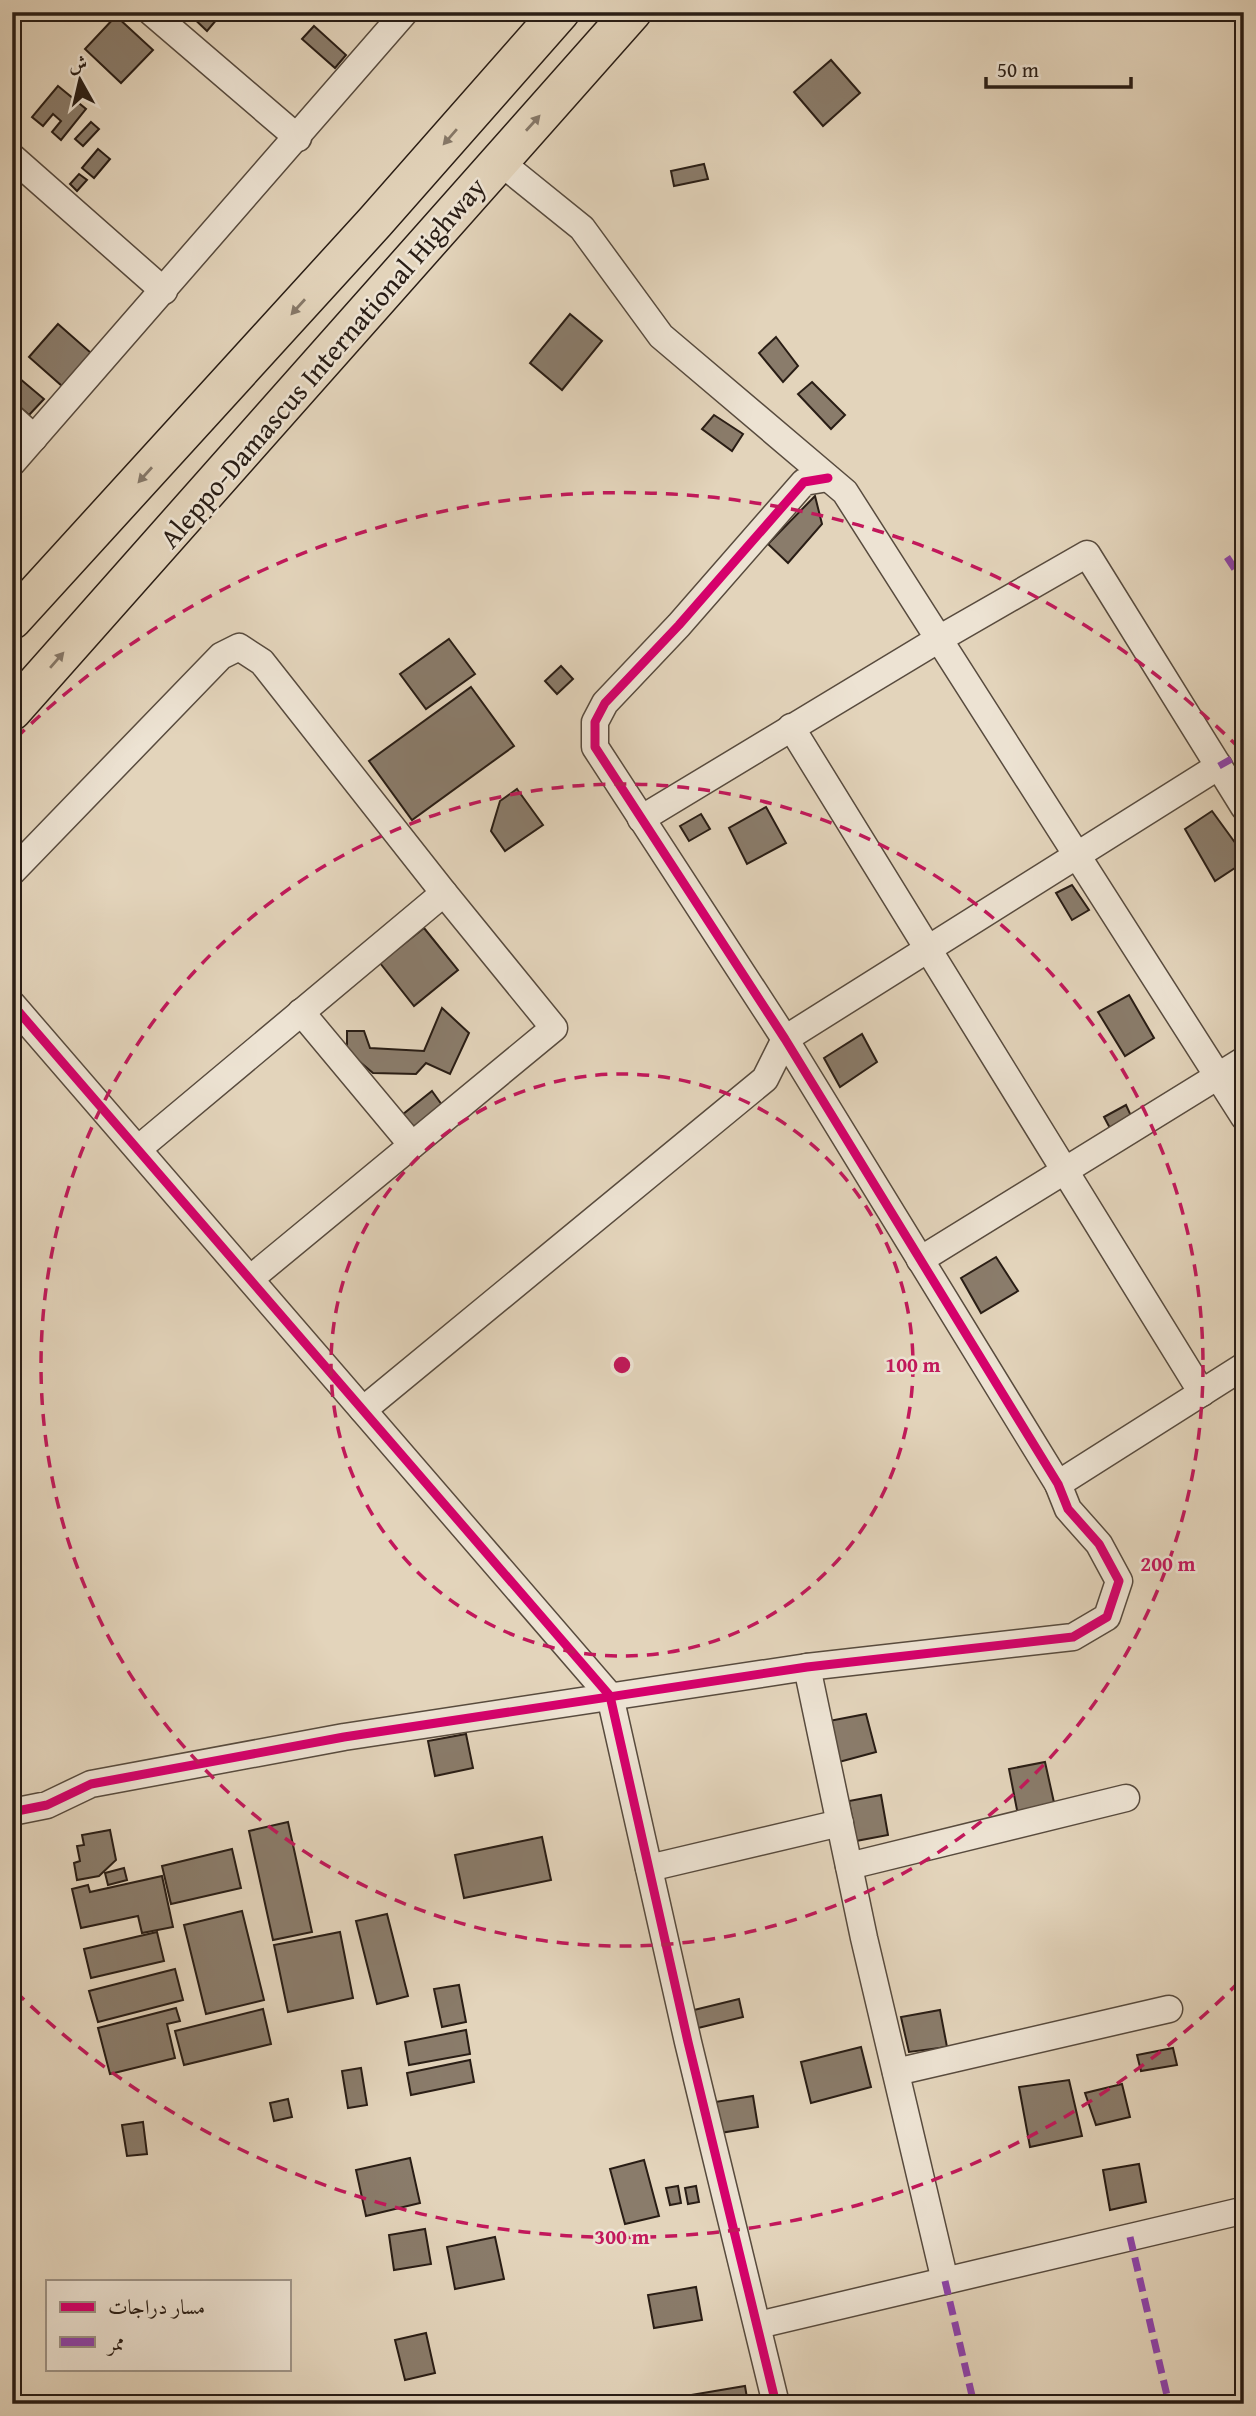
<svg xmlns="http://www.w3.org/2000/svg" width="1256" height="2416" viewBox="0 0 1256 2416" font-family="'Gentium Book Plus',Amiri,serif">
  <rect width="100%" height="100%" fill="#e3d4bb"/>
  <filter id="stains"><feTurbulence type="fractalNoise" baseFrequency=".00286" numOctaves="4"/><feColorMatrix values="0 0 0 0 .2 0 0 0 0 .09 0 0 0 0 .02 0 0 0 .5 -.17"/></filter>
  <radialGradient id="worn" r=".72"><stop offset=".6" stop-color="#630" stop-opacity="0"/><stop offset="1" stop-color="#630" stop-opacity=".3"/></radialGradient>
  <!-- building -->
  <g fill="#8a7c6b" stroke="#291d15" stroke-width="2">
    <path d="M187,12h36l-16,19z"/>
    <path d="M116,16l37,34 -32,33 -36,-34z"/>
    <path d="M314,26l32,29 -11,13 -33,-29z"/>
    <path d="M831,60l29,33 -37,33 -29,-34z"/>
    <path d="M58,86l28,23 -25,31 -9,-8 9,-11 -8,-7 -10,12 -11,-9z"/>
    <path d="M91,122l8,7 -16,17 -8,-7z"/>
    <path d="M98,149l12,10 -16,19 -12,-10z"/>
    <path d="M704,164l4,15 -34,7 -3,-15z"/>
    <path d="M79,174l8,6 -10,11 -7,-7z"/>
    <path d="M570,314l32,27 -40,49 -32,-27z"/>
    <path d="M58,324l33,29 -29,33 -33,-29z"/>
    <path d="M776,337l22,29 -15,16 -24,-29z"/>
    <path d="M19,378l25,21 -15,16 -17,-15v-15z"/>
    <path d="M812,382l33,33 -14,14 -33,-35z"/>
    <path d="M714,415l29,19 -11,17 -30,-22z"/>
    <path d="M815,496l7,28 -34,39 -20,-19z"/>
    <path d="M449,639l26,35 -49,35 -26,-35z"/>
    <path d="M561,666l12,13 -16,15 -12,-13z"/>
    <path d="M471,687l43,59 -102,74 -43,-59z"/>
    <path d="M517,789l26,36 -38,26 -14,-20 9,-30z"/>
    <path d="M766,807l20,36 -39,21 -18,-36z"/>
    <path d="M1212,811l32,44v7l-29,19 -30,-52z"/>
    <path d="M701,814l9,15 -21,12 -9,-15z"/>
    <path d="M1072,885l17,25 -17,10 -16,-27z"/>
    <path d="M424,928l34,42 -44,36 -34,-43z"/>
    <path d="M1129,995l25,43 -29,18 -27,-44z"/>
    <path d="M442,1008l27,25 -19,41 -24,-11 -10,11 -43,-1 -26,-22v-20h17l6,17 54,3z"/>
    <path d="M862,1034l15,28 -37,25 -16,-29z"/>
    <path d="M432,1091l10,14 -35,27 -10,-13z"/>
    <path d="M1126,1105l6,13 -21,12 -7,-13z"/>
    <path d="M996,1257l22,34 -37,22 -20,-35z"/>
    <path d="M866,1714l10,38 -37,10 -10,-41z"/>
    <path d="M466,1734l7,34 -38,8 -7,-35z"/>
    <path d="M1045,1762l10,45 -37,8 -9,-46z"/>
    <path d="M881,1795l7,40 -32,6 -7,-40z"/>
    <path d="M288,1822l24,110 -39,8 -24,-109z"/>
    <path d="M110,1830l6,30 -17,16 -22,4 -3,-17 6,-2 -3,-15 7,-1 -2,-10z"/>
    <path d="M542,1837l9,43 -87,18 -9,-43z"/>
    <path d="M232,1849l9,39 -70,16 -9,-38z"/>
    <path d="M124,1868l3,12 -19,5 -3,-12z"/>
    <path d="M162,1876l11,51 -31,6 -4,-17 -57,12 -9,-39 16,-4 2,7z"/>
    <path d="M242,1911l22,89 -58,14 -22,-89z"/>
    <path d="M387,1914l21,82 -31,8 -21,-83z"/>
    <path d="M157,1932l7,29 -73,17 -7,-29z"/>
    <path d="M340,1932l13,66 -65,14 -14,-67z"/>
    <path d="M175,1969l8,31 -85,22 -9,-31z"/>
    <path d="M459,1985l7,37 -24,5 -8,-38z"/>
    <path d="M739,1999l4,18 -45,11 -4,-18z"/>
    <path d="M176,2008l4,13 -13,3 8,34 -65,16 -12,-46z"/>
    <path d="M263,2009l8,35 -87,21 -9,-34z"/>
    <path d="M940,2010l7,37 -38,5 -8,-35z"/>
    <path d="M466,2030l4,24 -61,11 -4,-23z"/>
    <path d="M861,2047l10,40 -60,16 -10,-41z"/>
    <path d="M1173,2048l4,17 -36,6 -4,-16z"/>
    <path d="M470,2060l4,22 -63,13 -4,-22z"/>
    <path d="M361,2068l6,37 -19,3 -6,-37z"/>
    <path d="M1069,2080l13,56 -52,11 -11,-60z"/>
    <path d="M1122,2084l8,33 -34,8 -11,-32z"/>
    <path d="M753,2096l5,31 -38,6 -5,-31z"/>
    <path d="M288,2099l4,18 -18,4 -4,-18z"/>
    <path d="M143,2122l4,32 -20,2 -5,-31z"/>
    <path d="M410,2158l10,45 -54,13 -10,-46z"/>
    <path d="M644,2160l15,56 -34,8 -15,-55z"/>
    <path d="M1139,2164l7,38 -36,8 -7,-40z"/>
    <path d="M678,2186l3,17 -11,2 -4,-17z"/>
    <path d="M696,2186l3,16 -11,2 -3,-16z"/>
    <path d="M425,2229l6,35 -37,6 -5,-35z"/>
    <path d="M495,2237l9,42 -49,10 -8,-42z"/>
    <path d="M696,2287l6,33 -48,8 -6,-33z"/>
    <path d="M426,2333l9,40 -30,7 -10,-40z"/>
    <path d="M745,2386l3,18h-74l-1,-6z"/>
  </g>
  <g fill="none" stroke-linecap="round" stroke-linejoin="round">
    <!-- minor casing -->
    <g stroke="#584b3e" stroke-width="29">
      <g id="minor">
        <path d="M151,12l147,126"/>
        <path d="M12,157l152,134"/>
        <path d="M499,161l83,67 79,108 184,156 399,625"/>
        <path d="M12,418l22,20"/>
        <path d="M12,463l393,-451"/>
        <path d="M791,727l411,666"/>
        <path d="M641,819l298,-180 148,-85 157,253"/>
        <path d="M12,872l209,-216 18,-9 23,15 182,231"/>
        <path d="M12,1004l598,692 78,346 88,362"/>
        <path d="M301,1012l111,133"/>
        <path d="M138,1149l306,-256 110,135 -304,251"/>
        <path d="M920,1260l324,-200"/>
        <path d="M363,1410l402,-331 20,-40 434,-273"/>
        <path d="M1058,1484l186,-118"/>
        <path d="M807,1667l57,271 81,343"/>
        <path d="M12,1812l35,-7 44,-21 253,-47 463,-70 266,-30 34,-20 12,-36 -20,-37 -31,-35 -10,-25 -273,-445 -190,-292v-25l10,-19 74,-78 125,-143 24,-4"/>
        <path d="M849,1866l277,-68"/>
        <path d="M649,1868l191,-45"/>
        <path d="M896,2072l273,-63"/>
        <path d="M758,2325l479,-113"/>
      </g>
    </g>
    <!-- highway casing -->
    <g stroke="#291d15" stroke-width="41">
      <g id="highway">
        <path d="M12,620l363,-398 185,-210"/>
        <path d="M12,711l620,-699"/>
      </g>
    </g>
    <!-- minor -->
    <use href="#minor" stroke="#ede3d3" stroke-width="26"/>
    <!-- highway -->
    <use href="#highway" stroke="#e3d4bb" stroke-width="38"/>
    <!-- quiet -->
    <g stroke="#8e44ad" stroke-width="7" stroke-dasharray="14 7" stroke-linecap="butt">
      <path d="M1227,557l17,26"/>
      <path d="M1219,766l25,-14"/>
      <path d="M1130,2237l39,167"/>
      <path d="M945,2281l29,123"/>
    </g>
    <!-- cycleway casing -->
    <g stroke="#ede3d3" stroke-width="13">
      <g id="cycleway">
        <path d="M12,1004l598,692 78,346 88,362"/>
        <path d="M12,1812l35,-7 44,-21 253,-47 463,-70 266,-30 34,-20 12,-36 -20,-37 -31,-35 -10,-25 -273,-445 -190,-292v-25l10,-19 74,-78 125,-143 24,-4"/>
      </g>
    </g>
    <!-- cycleway -->
    <use href="#cycleway" stroke="#d6006c" stroke-width="9"/>
  </g>
  <!-- one-way arrows -->
  <defs><path id="oneway-solid" d="M-6-.8H1V-3.2L6.5 0L1 3.2V.8H-6Z" transform="scale(1.75)"/></defs>
  <g fill="#867868">
    <use href="#oneway-solid" transform="translate(533 123) rotate(-48)"/>
    <use href="#oneway-solid" transform="translate(450 137) rotate(131)"/>
    <use href="#oneway-solid" transform="translate(298 307) rotate(132)"/>
    <use href="#oneway-solid" transform="translate(145 475) rotate(132)"/>
    <use href="#oneway-solid" transform="translate(57 660) rotate(-49)"/>
  </g>
  <!-- distance rings -->
  <g fill="none" stroke="#c2185b" stroke-width="3.5" stroke-dasharray="12 9">
    <circle cx="622" cy="1365" r="291"/>
    <circle cx="622" cy="1365" r="581"/>
    <path d="M1239 1982A872 872 0 0 1 16 1992M16 738A872 872 0 0 1 1239 748"/>
  </g>
  <g text-anchor="middle" dominant-baseline="central" stroke-width="5" stroke-linejoin="round" paint-order="stroke">
    <!-- street labels -->
    <g font-size="28" fill="#291d15" stroke="#ede3d3">
      <text transform="translate(322 362) rotate(-49)">Aleppo-Damascus International Highway</text>
    </g>
  </g>
  <circle cx="622" cy="1365" r="10" fill="#c2185b" stroke="#ede3d3" stroke-width="3.5"/>
  <g font-size="21" text-anchor="middle" font-weight="bold" fill="#c2185b" stroke="#ede3d3" stroke-width="5" stroke-linejoin="round" paint-order="stroke">
    <text x="913" y="1372">100 m</text>
    <text x="1168" y="1571">200 m</text>
    <text x="622" y="2244">300 m</text>
  </g>
  <!-- margin -->
  <rect width="1256" height="2416" fill="none" stroke="#e3d4bb" stroke-width="42"/>
  <rect x="14" y="14" width="1228" height="2388" fill="none" stroke="#291d15" stroke-width="3.5"/>
  <rect x="21" y="21" width="1214" height="2374" fill="none" stroke="#291d15" stroke-width="2"/>
  <!-- legend -->
  <rect x="46" y="2280" width="245" height="91" fill="#ede3d3" stroke="#9f9487" stroke-width="2"/>
  <rect x="60" y="2302" width="35" height="10" fill="#d6006c" stroke="#9f9487" stroke-width="2"/>
  <text x="108" y="2314" font-size="21" fill="#291d15">مسار دراجات</text>
  <rect x="60" y="2337" width="35" height="10" fill="#8e44ad" stroke="#9f9487" stroke-width="2"/>
  <text x="108" y="2350" font-size="21" fill="#291d15">ممر</text>
  <!-- north arrow -->
  <g transform="translate(80 80) rotate(352)" stroke="#ede3d3" stroke-width="5" paint-order="stroke">
  <path d="M0-5L12 26L0 18L-12 26Z" fill="#291d15"/>
  <text y="-10" font-size="19" font-weight="bold" text-anchor="middle" fill="#291d15">ش</text>
  </g>
  <!-- scale -->
  <path d="M986 77v10h145v-10" fill="none" stroke="#291d15" stroke-width="3.5"/>
  <text x="997" y="77" font-size="21" fill="#291d15" stroke="#ede3d3" stroke-width="5" paint-order="stroke">50 m</text>
  <rect width="100%" height="100%" filter="url(#stains)"/>
  <rect width="100%" height="100%" fill="url(#worn)"/>
</svg>
